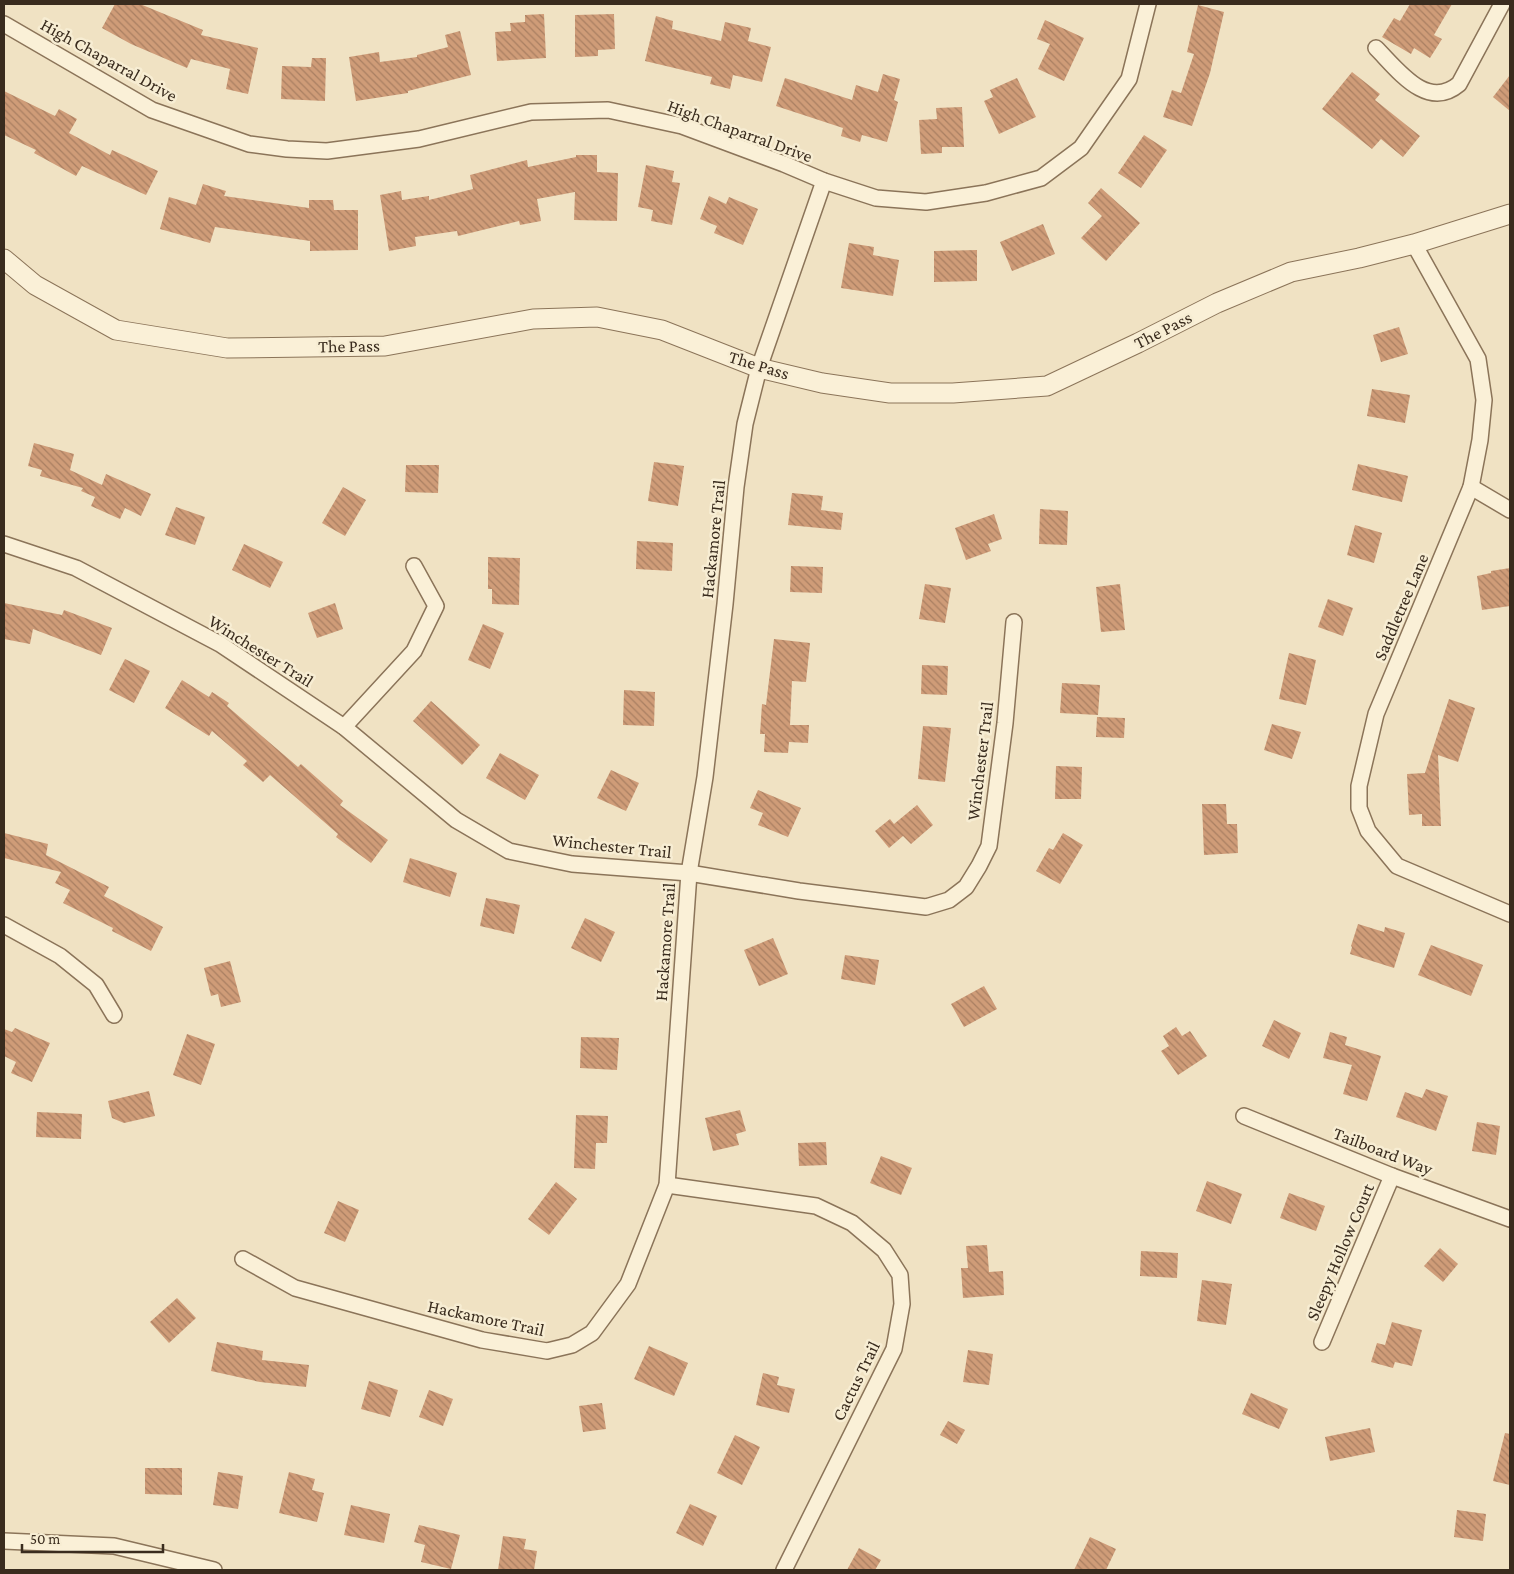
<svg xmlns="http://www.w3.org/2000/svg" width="1514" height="1574" viewBox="0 0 1514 1574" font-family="'Crimson Pro',serif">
  <defs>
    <pattern id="building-back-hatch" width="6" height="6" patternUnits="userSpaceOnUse" patternTransform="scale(1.25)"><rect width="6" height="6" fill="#cf9c78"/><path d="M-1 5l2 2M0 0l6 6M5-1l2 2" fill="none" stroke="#a97f62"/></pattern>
  </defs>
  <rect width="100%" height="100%" fill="#f0e2c3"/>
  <!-- building -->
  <g fill="url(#building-back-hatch)">
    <path d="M115,4h25l63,26 -2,5 57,13 -10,46 -22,-5 4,-20 -39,-10 -4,9 -56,-24 -29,-16z"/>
    <path d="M1410,4h42l-18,31 8,4 -12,19 -16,-10 -3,6 -29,-17 12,-19 6,3z"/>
    <path d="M1198,5l26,7 -14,61 -18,53 -29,-9 9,-27 9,3 13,-39 -7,-2z"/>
    <path d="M544,14l2,44 -49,3 -2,-29 16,-1 -1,-8 15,-1v-7z"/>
    <path d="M614,14l1,35 -17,1v6l-23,1v-42z"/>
    <path d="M656,16l17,5 -1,8 49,12 4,-19 26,6 -3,13 23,6 -9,35 -29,-7 -3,14 -20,-5 2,-7 -67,-16z"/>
    <path d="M1045,20l39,18 -20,43 -26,-12 12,-25 -13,-5z"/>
    <path d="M460,31l11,44 -63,16v2l-52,8 -7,-44 30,-5 1,10 37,-5v-2l31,-8 -3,-12z"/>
    <path d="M312,58h14l-1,43 -44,-2 1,-33 29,1z"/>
    <path d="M1352,72l28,22 -5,6 45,36 -17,21 -22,-18 -9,10 -50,-40z"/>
    <path d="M883,74l17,5 -6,21 4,2 -11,40 -25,-7 -2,7 -19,-6 2,-8 -67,-22 9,-28 67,22 4,-15 22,7z"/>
    <path d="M1510,75v36l-17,-14z"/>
    <path d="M1017,78l19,39 -37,17 -15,-33 9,-4 -3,-7z"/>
    <path d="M4,91l51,25 4,-7 18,10 -8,14 41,22 2,-5 46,21 -12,24 -64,-29 -6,10 -42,-23 2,-3 -32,-15z"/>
    <path d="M962,107l2,40h-22v6l-21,1 -2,-34 18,-1 -1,-11z"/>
    <path d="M1144,135l23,15 -26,38 -23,-15z"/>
    <path d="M576,155h21v17l21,1 -1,48 -43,-1 1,-28 -38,7 4,22 -21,4 -1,-4 -61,15 -1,-5 -42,6 1,9 -27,5 -9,-56 21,-4 1,9 27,-4v4l44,-11 -3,-14 57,-15 1,7 48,-10z"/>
    <path d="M646,165l28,6 -2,11 8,1 -8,42 -21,-4 2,-11 -15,-3z"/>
    <path d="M203,184l23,7 -2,5 85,12v-8h24l1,10h24v40l-48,1v-10l-95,-14 -5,16 -50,-14 9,-32 27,8z"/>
    <path d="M1101,188l39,35 -34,38 -25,-23 21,-22 -14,-13z"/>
    <path d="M709,196l17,8 3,-7 29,12 -15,36 -29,-12 3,-7 -17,-7z"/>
    <path d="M1043,224l12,30 -43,17 -12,-29z"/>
    <path d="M849,243l25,4 -1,8 26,5 -6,36 -52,-8z"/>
    <path d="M977,250v31l-43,1v-31z"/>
    <path d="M1399,327l9,27 -27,8 -8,-27z"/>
    <path d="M1372,389l38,6 -5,28 -38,-7z"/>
    <path d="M34,443l40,11 -4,16 32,15 4,-11 45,20 -10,22 -16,-8 -5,11 -29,-13 4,-9 -14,-6 2,-3 -43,-12 2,-6 -14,-4z"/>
    <path d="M654,462l30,4 -6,40 -30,-5z"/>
    <path d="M1358,464l50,12 -6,26 -50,-12z"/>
    <path d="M406,465h33l-1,28 -33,-1z"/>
    <path d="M343,487l23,13 -21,36 -23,-13z"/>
    <path d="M792,493l31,3 -2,14 22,3 -2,17 -53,-5z"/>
    <path d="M176,507l29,10 -10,28 -30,-10z"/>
    <path d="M1040,509l28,2 -1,34 -28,-1z"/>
    <path d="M994,514l8,25 -14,5 3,7 -25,9 -11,-32z"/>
    <path d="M1355,525l27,8 -8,30 -27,-8z"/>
    <path d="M637,541l36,2 -1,28 -36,-2z"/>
    <path d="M244,544l39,18 -13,26 -38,-18z"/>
    <path d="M488,557l32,1 -1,47 -27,-1v-15h-4z"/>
    <path d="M791,566l32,1 -1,26 -32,-1z"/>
    <path d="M1510,568v38l-28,4 -5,-34 14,-3v-2z"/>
    <path d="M925,584l26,4 -6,35 -26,-4z"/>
    <path d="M1120,584l5,46 -24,2 -5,-45z"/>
    <path d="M1328,599l25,9 -10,28 -25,-9z"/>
    <path d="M4,603l58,12 2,-5 48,18 -11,27 -68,-26 -3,15 -26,-5z"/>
    <path d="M335,603l8,26 -26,9 -9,-25z"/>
    <path d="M483,624l21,9 -14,36 -22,-9z"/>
    <path d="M774,639l36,4 -4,39 -14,-1 -2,44h19l-1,18 -19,-1 -1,11 -24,-1 1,-18h-5l2,-30 4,1z"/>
    <path d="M1289,653l27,7 -10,45 -27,-6z"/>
    <path d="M125,659l25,12 -16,32 -25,-13z"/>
    <path d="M922,665l26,1 -1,29 -26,-1z"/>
    <path d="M182,680l27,17 3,-5 17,11 -2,3 71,61 3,-3 42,37 -3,4 48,35 -17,23 -35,-26 2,-3 -68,-59 -7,7 -20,-17 4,-4 -35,-30 -3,5 -44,-28z"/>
    <path d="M1062,683l38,2 -2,30 -38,-2z"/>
    <path d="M624,690l31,2 -1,34 -31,-1z"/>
    <path d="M1449,699l26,9 -17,54 -20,-7 3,71h-19v-12l-13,1 -2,-41 18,-1z"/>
    <path d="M431,701l49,44 -18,20 -49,-44z"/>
    <path d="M1097,717l28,1 -1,20 -28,-1z"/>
    <path d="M1272,724l29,8 -9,27 -28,-9z"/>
    <path d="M923,726l28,2 -6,54 -27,-3z"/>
    <path d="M500,753l39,22 -14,25 -39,-22z"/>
    <path d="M1056,766l26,1 -1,32h-26z"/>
    <path d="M611,770l28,13 -13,28 -29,-13z"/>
    <path d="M758,790l43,18 -13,29 -30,-12 5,-12 -13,-5z"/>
    <path d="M1202,804h24l1,20h10l1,29 -34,2z"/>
    <path d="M917,805l16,20 -22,19 -8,-8 -14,12 -14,-17 15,-12 4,5z"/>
    <path d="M4,833l44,11 -2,11 63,32 -5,9 59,31 -12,24 -39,-20 1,-3 -50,-25 7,-13 -15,-7 6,-11 -57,-14z"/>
    <path d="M1063,833l20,12 -23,39 -24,-13 13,-23 4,2z"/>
    <path d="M410,858l47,15 -7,24 -47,-15z"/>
    <path d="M486,898l34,7 -6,29 -34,-8z"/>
    <path d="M585,918l30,14 -14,30 -30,-14z"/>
    <path d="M1358,924l26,8 1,-5 20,6 -11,35 -44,-14 2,-7 -1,-1z"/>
    <path d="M773,938l15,36 -29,12 -15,-36z"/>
    <path d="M1431,945l52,20 -12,31 -53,-21z"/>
    <path d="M845,955l34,5 -4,25 -34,-6z"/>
    <path d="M230,961l11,41 -20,5 -3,-13 -7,2 -7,-28z"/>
    <path d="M984,986l13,23 -33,18 -13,-23z"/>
    <path d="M1274,1020l27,13 -12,26 -27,-13z"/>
    <path d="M1176,1027l6,9 8,-5 17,25 -29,19 -17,-24 8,-5 -6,-10z"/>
    <path d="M15,1028l35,15 -18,39 -21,-9 5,-11 -12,-6v-27l8,3z"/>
    <path d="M1330,1032l17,5 -2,8 36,11 -14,45 -24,-7 9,-29 -29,-7z"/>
    <path d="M187,1034l28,10 -14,41 -28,-10z"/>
    <path d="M581,1037l38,1 -2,32 -37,-2z"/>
    <path d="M1426,1089l22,7 -12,35 -40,-14 9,-25 17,6z"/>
    <path d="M149,1091l6,25 -31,7 -12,-5 -4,-17z"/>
    <path d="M740,1110l6,21 -10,3 3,11 -26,6 -8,-33z"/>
    <path d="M37,1112l45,2 -1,25 -45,-2z"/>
    <path d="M576,1115l32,1 -1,27h-11l-1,26 -21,-1z"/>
    <path d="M1477,1122l23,4 -4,29 -24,-4z"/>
    <path d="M826,1142l1,23 -28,1 -1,-23z"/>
    <path d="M881,1156l31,12 -11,27 -31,-12z"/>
    <path d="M1207,1181l35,13 -11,30 -35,-13z"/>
    <path d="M556,1182l21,17 -28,36 -21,-16z"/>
    <path d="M1289,1193l36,13 -9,25 -36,-13z"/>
    <path d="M338,1201l21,9 -14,32 -21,-9z"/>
    <path d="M987,1245l2,27 14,-1 1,24 -41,3 -2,-30h7l-2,-22z"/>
    <path d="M1440,1248l18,16 -15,18 -19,-16z"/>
    <path d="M1141,1251l37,2 -1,25 -37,-2z"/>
    <path d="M1202,1280l30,4 -6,41 -29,-4z"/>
    <path d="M177,1298l19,20 -27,25 -19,-21z"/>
    <path d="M1392,1322l30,8 -10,36 -17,-4 -2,6 -22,-6 6,-19 8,2z"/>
    <path d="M217,1342l46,9 -1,9 47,5 -3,22 -46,-5 -49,-11z"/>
    <path d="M649,1346l39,17 -14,33 -40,-17z"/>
    <path d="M968,1350l25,4 -4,31 -26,-3z"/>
    <path d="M763,1373l16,4 -2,8 18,4 -6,24 -33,-8z"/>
    <path d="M369,1381l29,9 -8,27 -29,-8z"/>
    <path d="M429,1390l24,9 -10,27 -24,-9z"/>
    <path d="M1251,1393l37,16 -9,20 -37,-15z"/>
    <path d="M602,1403l4,26 -23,3 -4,-26z"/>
    <path d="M948,1421l17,9 -8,14 -17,-9z"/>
    <path d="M1370,1428l5,24 -45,9 -5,-24z"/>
    <path d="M1505,1433l5,1v51l-17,-4z"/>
    <path d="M735,1435l25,12 -18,38 -25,-12z"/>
    <path d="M145,1468h37v27l-37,-1z"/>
    <path d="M218,1472l25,4 -5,33 -25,-4z"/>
    <path d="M289,1472l26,7 -3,11 12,3 -7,29 -38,-9z"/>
    <path d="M690,1504l27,12 -14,30 -27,-13z"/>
    <path d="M351,1505l39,9 -6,29 -40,-8z"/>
    <path d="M1457,1510l29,4 -3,27 -29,-4z"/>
    <path d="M419,1525l41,10 -9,34 -30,-7 4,-17 -11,-3z"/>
    <path d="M503,1536l23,3 -2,10 13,2 -3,19h-36z"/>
    <path d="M1090,1537l26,12 -10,21h-32z"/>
    <path d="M859,1548l22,12 -6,10h-28z"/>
  </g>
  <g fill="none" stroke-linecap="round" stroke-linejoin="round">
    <!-- minor casing -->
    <g stroke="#8b7459" stroke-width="18">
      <g id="minor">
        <path d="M4,24l148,86 97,34 38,5 40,2 92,-12 112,-27 77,-2 74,16 102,38 40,17 52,17 50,4 60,-9 55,-15 40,-30 48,-69 19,-75"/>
        <path d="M1376,48c22,22 51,63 83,36l43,-80"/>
        <path d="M1414,244l64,115 6,41 -4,40 -9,47 -95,227 -17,72v22l9,23 29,35 113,48"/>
        <path d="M1471,487l39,23"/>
        <path d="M4,544l72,24 144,76 124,83 112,93 53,31 63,13 117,9 110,18 127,16 23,-7 17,-13 13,-21 10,-20 16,-123 9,-101"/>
        <path d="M344,727l70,-76 22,-45 -22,-40"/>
        <path d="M4,925l56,31 36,29 18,30"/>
        <path d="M1244,1116l148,60 118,43"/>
        <path d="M667,1185l149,21 36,17 32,27 16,25 2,29 -8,45 -110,221"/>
        <path d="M243,1259l52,29 187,52 65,11 25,-6 20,-12 36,-49 39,-99 22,-312 16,-96 20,-173 11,-117 9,-63 14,-56 65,-187"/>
        <path d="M1322,1342l70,-166"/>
        <path d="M4,1541l110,5 100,24"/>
      </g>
    </g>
    <!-- tertiary casing -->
    <g stroke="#8b7459" stroke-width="21">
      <path id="tertiary" d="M4,259l31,26 81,45 111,18 158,-2 148,-27 64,-2 65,13 97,38 63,15 68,10h63l94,-7 91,-43 79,-40 74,-31 68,-14 55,-14 96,-30"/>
    </g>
    <!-- minor -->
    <use href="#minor" stroke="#faf0d7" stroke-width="15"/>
    <!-- tertiary -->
    <use href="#tertiary" stroke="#faf0d7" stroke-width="19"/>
  </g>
  <g text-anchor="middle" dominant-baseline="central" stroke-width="5" stroke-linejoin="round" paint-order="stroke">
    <!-- street labels -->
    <g font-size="18" fill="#3a2c1e" stroke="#f7edd3">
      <text transform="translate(109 60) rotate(29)">High Chaparral Drive</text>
      <text transform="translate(740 131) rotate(20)">High Chaparral Drive</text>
      <text transform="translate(1163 330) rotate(-27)">The Pass</text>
      <text transform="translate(349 346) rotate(-1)">The Pass</text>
      <text transform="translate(759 365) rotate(17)">The Pass</text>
      <text transform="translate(713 539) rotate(-84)">Hackamore Trail</text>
      <text transform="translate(1401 607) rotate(-67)">Saddletree Lane</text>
      <text transform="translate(261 651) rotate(32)">Winchester Trail</text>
      <text transform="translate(980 761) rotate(-83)">Winchester Trail</text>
      <text transform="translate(612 846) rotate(6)">Winchester Trail</text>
      <text transform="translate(665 942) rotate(-86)">Hackamore Trail</text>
      <text transform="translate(1383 1151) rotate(21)">Tailboard Way</text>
      <text transform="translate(1340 1252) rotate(-67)">Sleepy Hollow Court</text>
      <text transform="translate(486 1318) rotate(12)">Hackamore Trail</text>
      <text transform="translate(856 1381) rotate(-64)">Cactus Trail</text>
    </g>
  </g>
  <!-- border -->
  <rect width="1514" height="1574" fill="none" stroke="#3a2c1e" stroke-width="10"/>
  <!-- scale -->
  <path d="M22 1544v8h141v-8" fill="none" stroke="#3a2c1e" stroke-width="2.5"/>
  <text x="30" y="1544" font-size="15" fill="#3a2c1e" stroke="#f7edd3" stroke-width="4" paint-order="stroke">50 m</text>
</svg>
